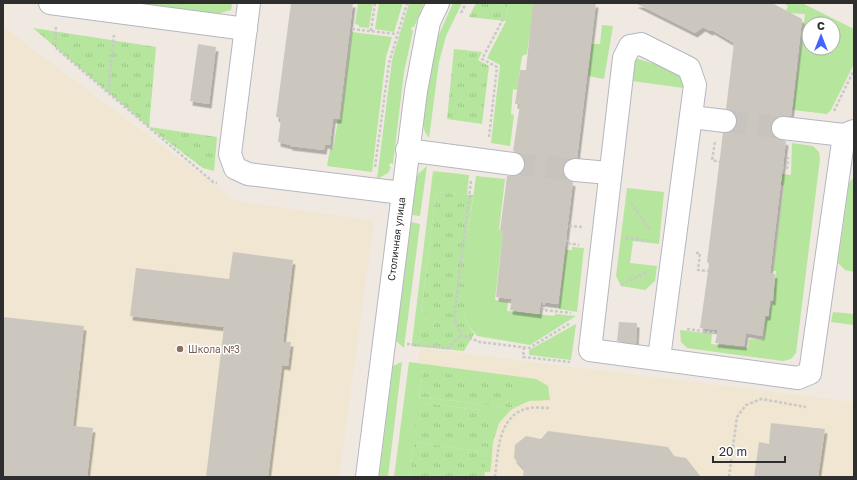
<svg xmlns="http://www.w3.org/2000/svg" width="857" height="480" viewBox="0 0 857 480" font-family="'Golos Text',sans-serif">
  <defs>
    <pattern id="park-tufts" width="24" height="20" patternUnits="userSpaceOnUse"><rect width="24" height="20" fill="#b6e59e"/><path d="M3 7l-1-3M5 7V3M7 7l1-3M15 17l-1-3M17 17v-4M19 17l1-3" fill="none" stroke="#9dc588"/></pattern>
    <filter id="shadow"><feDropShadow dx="2.5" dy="4.5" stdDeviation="0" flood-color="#0004"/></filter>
  </defs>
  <rect width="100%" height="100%" fill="#efe9e1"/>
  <!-- education -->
  <g fill="#f0e6d1">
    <path d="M3,27l233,174 138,20 -35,256h-336z"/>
    <path d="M420,348l434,54v75h-450z"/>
  </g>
  <!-- grass -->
  <g fill="#b6e59e" fill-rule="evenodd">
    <path d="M127,3h105l-1,7 -14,4z"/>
    <path d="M358,3h15l-4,25 -10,-1v-2l-4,-1z"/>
    <path d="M379,3h24l-9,29 -19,-3z"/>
    <path d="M409,3h15l-10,24h-2l-1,2 2,2 -9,41 -11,92 -3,-1 -1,3 2,1 -3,6 -11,6 15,-119z"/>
    <path d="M453,3h9l-16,33 -7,26 -10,76 -4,-6 -2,-7 9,-65 5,-21z"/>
    <path d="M508,3h26l-7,51 -5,2 -5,34 -4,-1 -2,25 3,1 -4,31 -19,-3 9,-78 -13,-7 19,-37z"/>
    <path d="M784,3h18l52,26v35l-23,46 -4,4 -34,-4 12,-96 -17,-1 -2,-2 2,-5zM809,24h24v24h-24z"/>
    <path d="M602,25l11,1 -9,53 -16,-3 4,-32h8z"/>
    <path d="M352,32l40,5 -6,20 -14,115 -45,-6 3,-17h3l5,-29h3z"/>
    <path d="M635,58l50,15 -1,15 -52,-7z"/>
    <path d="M792,143l21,3 6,6 1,7 -24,194 -5,6 -8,2 -96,-13 -6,-6 -1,-12 32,4 -1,10 37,4 1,-9 15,1 2,-23h3l3,-16 1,-1 3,-29h-3l11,-85 -3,-1 1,-11 9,1z"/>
    <path d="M427,166l-7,50 -8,-1 4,-36 2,-5z"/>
    <path d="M433,171l36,4 -2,20 -31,-3 -15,121 11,1 3,4 -2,12 -16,13h-5z"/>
    <path d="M476,176l29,3 -6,51 4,1 -8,69 13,2 -1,9 47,5 1,-2 21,2 -46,29 -53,-9 -9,-11 -4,-12 4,-80z"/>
    <path d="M854,177v95l-9,-2 -7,-7 11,-80z"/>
    <path d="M627,188l37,4 -5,52 -26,-3 -3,22 27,3 -2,15 -10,9 -24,-4 -5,-10z"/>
    <path d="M411,222l9,2 -16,124 -8,-7z"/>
    <path d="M572,247l12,1 -7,64 -18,-3 7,-59h6z"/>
    <path d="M833,312l21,2v11l-23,-3z"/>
    <path d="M576,324l-5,36 -42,-5v-5z"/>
    <path d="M402,362l-14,115h-9l14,-111z"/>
    <path d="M409,362l127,17 12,7 2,14 -21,1 -15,7 -3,-4 -88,-33 -4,26 88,10 3,4 -11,12 -4,13h-5v-8l-6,-17 -65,-9 69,44v-5l5,1 -2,25 -6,-1 2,-14 -73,-10 -5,35h-15z"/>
  </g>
  <!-- park -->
  <g fill="url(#park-tufts)">
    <path d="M476,3h32l-2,18 -37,-4z"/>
    <path d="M33,28l123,19 -7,80 68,10 -3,34 -11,-3 -54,-41z"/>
    <path d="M454,49l28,3 -4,8 11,6 -7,58 -35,-5z"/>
    <path d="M436,192l37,3 -5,38 3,12 -7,68 4,12 6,9 -10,17 -53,-5 1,-3h5l2,-12 9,2 5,-3 2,-12 -3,-3 -11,-2z"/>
    <path d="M423,371l95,11 -1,18 -6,4 3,4 -4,3 -4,-4 -87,-10z"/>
    <path d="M419,402l65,9 7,9 -1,15 5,1 -2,6 -5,-1v6l-74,-10z"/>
    <path d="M414,442l73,10 -2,14 6,1 -1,5h-5l-1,5h-75z"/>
  </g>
  <!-- building -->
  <g fill="#cbc7bf" filter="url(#shadow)">
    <path d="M291,3h62l-14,116h-6l-3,26 -5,-1 -1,6 -34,-4v-1l-12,-3 3,-24 -5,-1z"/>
    <path d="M533,3h63l-19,155 -8,1 -4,4 -2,6 1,7 4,4 5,2 -15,122 -17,-2 -2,12 -29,-4 2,-11 -16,-2 7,-66h-3l7,-55 11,-1 5,-4 2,-6v-5l-4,-6 -8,-3 7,-47h-5l5,-34h6z"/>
    <path d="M635,3h137l30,16 -11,97 -13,1 -5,4 -2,6 1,6 3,5 11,3 -16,132 5,1 -2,27 -3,-1 -2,16h-3l-3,20 -16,-3 -2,13 -29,-3 3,-13 -18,-2 9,-64 -2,-2 16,-129 7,-1 5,-3 2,-6 -1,-7 -4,-5 -6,-2 8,-66 -22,-13 -2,1 -7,-4 -8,6z"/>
    <path d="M198,44l18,3 -7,57 -19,-3z"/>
    <path d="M233,252l60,8 -10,82h8l-3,24 -6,-1 -14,112h-62l18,-150 -94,-11 6,-48 93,11z"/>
    <path d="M3,317l81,9 -11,100 20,2 -6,49h-84z"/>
    <path d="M619,322l18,1 -1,21 -19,-3z"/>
    <path d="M771,423l54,6 -7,48h-64l5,-35 10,2z"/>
    <path d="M548,431l120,16 6,9 12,2 15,19h-178l1,-8 -10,-11 1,-13 11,-9 15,3z"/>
  </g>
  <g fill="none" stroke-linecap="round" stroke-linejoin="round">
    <!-- minor-tunnel -->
    <g stroke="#c8c4bd" stroke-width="22" stroke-dasharray="22 11" stroke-linecap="butt">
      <path d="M725,121l58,7"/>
      <path d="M513,164l62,6"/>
    </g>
    <!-- minor casing -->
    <g stroke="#b4b7c1" stroke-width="24">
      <g id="minor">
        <path d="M50,3l196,26"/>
        <path d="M249,3l-19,151 5,14 13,6 154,19"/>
        <path d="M691,117l34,4"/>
        <path d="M783,128l61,7 10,-4"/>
        <path d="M407,150l106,14"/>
        <path d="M575,170l34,3"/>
        <path d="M659,358l36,-273 -6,-17 -48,-24 -11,2 -6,12 -34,292 208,28 12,-5 34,-238"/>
        <path d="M367,477l49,-386 13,-69 9,-19"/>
      </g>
    </g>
    <!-- path -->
    <g stroke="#c9c9c9" stroke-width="2.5" stroke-dasharray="3 2" stroke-linecap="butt">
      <path d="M461,13l5,-10"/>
      <path d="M56,27l-1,9 2,13 156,133 4,1"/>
      <path d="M352,29l44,5"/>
      <path d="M371,31l4,-28"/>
      <path d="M108,92l6,-57"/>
      <path d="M834,111l20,-41"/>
      <path d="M489,137l8,-70 -15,-8 21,-40"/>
      <path d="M715,142l-3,18 8,2"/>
      <path d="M375,167l14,-104 18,-60"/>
      <path d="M776,167l11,1 1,-11"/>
      <path d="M471,181l-17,138 7,16 19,7 49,6 40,-24"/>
      <path d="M631,203l20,28"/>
      <path d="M569,226l13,1"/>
      <path d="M626,238l25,3"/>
      <path d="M566,239l1,4 12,2"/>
      <path d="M696,253h4l-2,17 10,1"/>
      <path d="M621,285l26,-13"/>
      <path d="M544,302l-1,8 28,3"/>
      <path d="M687,329l30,4"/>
      <path d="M407,344l41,4 13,-13"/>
      <path d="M524,347l-1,10 47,5"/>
      <path d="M495,477c3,-25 3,-64 35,-69 6,-1 13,0 19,0"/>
      <path d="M729,477l8,-60 9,-12 15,-6 45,8"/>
    </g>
    <!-- minor -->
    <use href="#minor" stroke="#fff" stroke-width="22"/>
  </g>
  <!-- markers -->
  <circle fill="#8d6e63" stroke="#fff" stroke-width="1.5" cx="180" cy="349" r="4"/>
  <g text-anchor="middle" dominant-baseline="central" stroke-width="3" stroke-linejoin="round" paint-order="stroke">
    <!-- street labels -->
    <g font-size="10" fill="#2e2e2e" stroke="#fff">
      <text transform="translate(396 239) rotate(-83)">Столичная улица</text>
    </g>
    <!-- education labels -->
    <g font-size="10" fill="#785e54" stroke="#fff" text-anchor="start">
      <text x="188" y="349">Школа №3</text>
    </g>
  </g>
  <!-- border -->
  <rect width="857" height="480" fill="none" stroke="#2e2e2e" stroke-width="8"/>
  <!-- north arrow -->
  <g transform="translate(821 36)"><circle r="19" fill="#ffffff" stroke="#ababab"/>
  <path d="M0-3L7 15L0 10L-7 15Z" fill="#4264fb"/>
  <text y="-6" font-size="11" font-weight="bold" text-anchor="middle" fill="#2e2e2e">С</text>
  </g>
  <!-- scale -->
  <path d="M713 456v6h72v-6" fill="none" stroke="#2e2e2e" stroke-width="2"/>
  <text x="719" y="456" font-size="12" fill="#2e2e2e" stroke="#ffffff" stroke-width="3" paint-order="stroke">20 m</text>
</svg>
